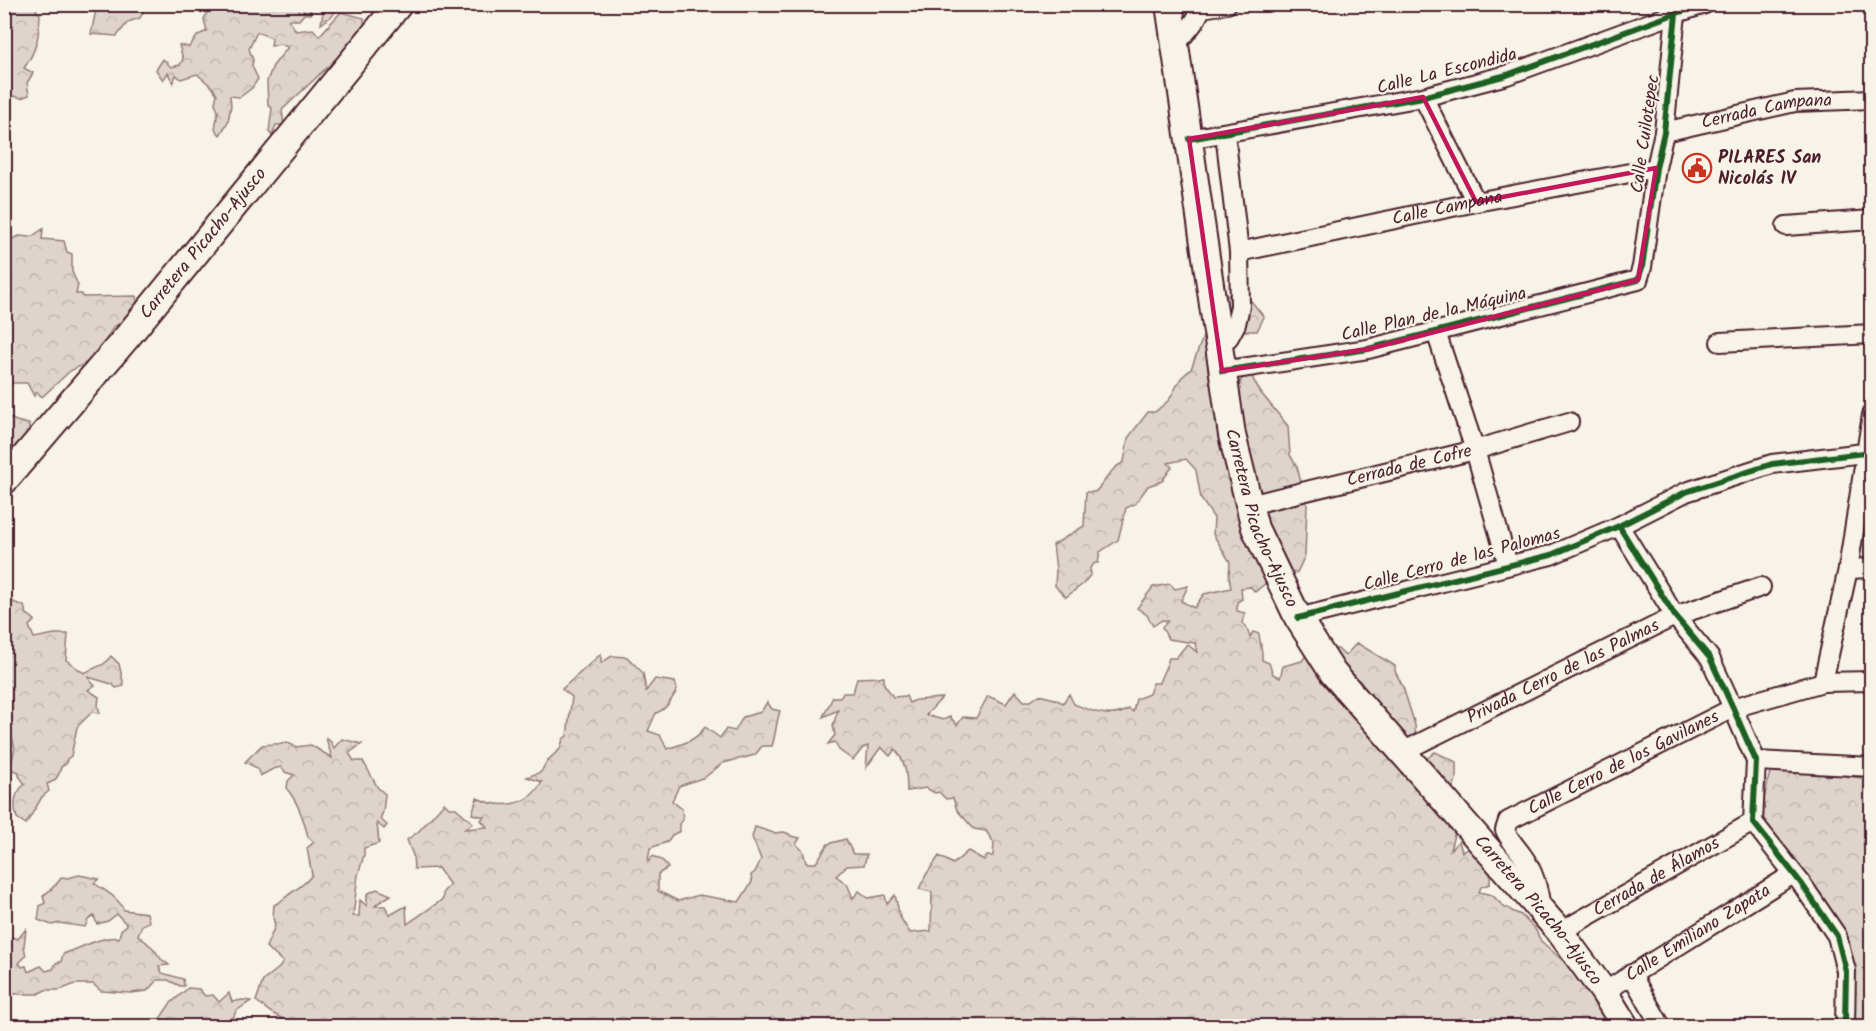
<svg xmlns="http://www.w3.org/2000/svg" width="1876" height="1031" viewBox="0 0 1876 1031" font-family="Kalam,sans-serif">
  <defs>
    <pattern id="forest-crowns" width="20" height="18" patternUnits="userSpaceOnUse" patternTransform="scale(1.5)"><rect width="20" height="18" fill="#ded4cc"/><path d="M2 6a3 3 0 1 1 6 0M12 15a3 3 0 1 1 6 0" fill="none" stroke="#c0b6af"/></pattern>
  </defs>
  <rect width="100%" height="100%" fill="#f7f3e8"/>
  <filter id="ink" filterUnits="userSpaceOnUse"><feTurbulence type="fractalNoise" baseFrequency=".0167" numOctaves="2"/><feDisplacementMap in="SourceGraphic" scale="12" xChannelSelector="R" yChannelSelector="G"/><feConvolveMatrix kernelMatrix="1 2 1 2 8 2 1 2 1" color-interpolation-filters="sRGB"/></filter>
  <g filter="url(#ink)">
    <!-- forest -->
    <g fill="url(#forest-crowns)" stroke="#947a7c" stroke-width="1.5">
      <path d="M5,4l33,1 -2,6 4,3c-1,22 -3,36 -16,54l9,5 -6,10 2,12 -8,3 -7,-2 -9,13z"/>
      <path d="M97,5v-1l50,1 -7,13 -12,4 -11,14 -26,-2z"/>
      <path d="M208,5h141l-12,3 -4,7 -12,9 3,-18 -9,-1 -5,2 1,7h-7l-5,6h-10l7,11 17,-2 6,7 22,-24 23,6 2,22 -23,19h-7l-54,51 2,15h-8l-4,11 -3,-4 3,-24 -4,-3 -1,-24 6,-15 15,-19 -8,-3 -9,2 1,-8 -15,-6 -8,17 4,11 -1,6 6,13 -6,9 -12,9 -10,-1 1,9 -3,17 -8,13 -5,-6 3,-18 -3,-8 2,-9 -5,-7 -15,-13 -16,5 -5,-4 -3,8 -5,-10 -5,7 -7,-10 7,-11 8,8 9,-2 3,-6 -4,-14 10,2 9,-12 9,-4 -3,-12 4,-8z"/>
      <path d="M43,229l-1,10 22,2 3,11 5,2v18l6,13 -2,9h6l1,3 53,-1 2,13 -7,9 -18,9 -14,26 -11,9 -18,9 -28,26 -5,-5 -3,4 -7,-13h-22l-1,-130 2,-3 -1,-1v-8h3l11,-5 12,1z"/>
      <path d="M1235,289l13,8 16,20 -7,14h-30l9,45 4,7 6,-14h7v10l8,14 27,33 2,29 7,12 10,38 -2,50 -8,18 -9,-2 -17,5 -5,7 -11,9 -4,-5 -10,1 1,11 -5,3v9l8,2 -3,10 4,3 4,11 3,-5 6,2 3,19v7l7,3 4,11 7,4 3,-12 19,-5 10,-14 26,2 7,7 12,-13 38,23v5l8,16 12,38 1,15 -8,16 16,5 11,-9 21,10v17l-4,12 14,38 -12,6 -4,15 9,-9 3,11 8,-5 2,5 18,19v13l-9,3 -2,5 13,3 13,13h3l4,3 9,4 14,14 6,12 21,19 8,4 60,62h-1336c-7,-5 -14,-9 -22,-13 -5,-3 -10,-8 -16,-12l7,-20 17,-14 3,-5 -17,-15 9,-21 -2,-9 1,-12c10,-4 11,-9 20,-14 8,-6 12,-8 18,-16l-5,-27 7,-6 -6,-5c-4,-17 -10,-35 -21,-48l1,-8 6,-6 -9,-3 -4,-5 -8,2 -13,7 -3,-8 -12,-6 17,-17 26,-2 8,4 15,-2 21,13 -6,-20 5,4 3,6 8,-9 20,5 -13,9 5,8h9l15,27 7,6 -2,18 -3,7 7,6 -3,4 -7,-6 2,20 -15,5v7l-6,20 -5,41h6l1,-16 7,6v-12l10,-5 14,6 -13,8 -3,3h10l5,9 16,-9 1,18 36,-25v-7l7,-7 -12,-17 -24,1 -1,-14 -6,-15 12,-9 25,-28 5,5h7l17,15 -8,6 22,-2 -6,-7 3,-3 -12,-3 5,-16c23,11 51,9 65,-16l-15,-5 14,-5 6,-11 13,-12 3,-10 4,-3 5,-39 -10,-8 39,-35v9l11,-7 15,1 16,16 3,18 9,-12 20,3 2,8c-5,9 -11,20 -21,23l-8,18 12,4 7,14c15,-5 29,-8 38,-22l15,11 6,-9 9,2 8,-14 18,-5 6,-10 5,7 8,2c-4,12 -4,23 -8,35h-10l-7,9 -32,8 -18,14 -26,9 -7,15 10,8 1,11 -4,4 1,7 -8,4 -5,7 -17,6 -2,14 5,-6 10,5 5,7 -10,6v17l20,10 21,-6 40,7 13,-20 -1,-7 4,-3 6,-13 -9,-22 3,-10 19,6 10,-1 5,2 2,2 9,2 -4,6 7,7 3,12h10l12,-19 18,-5 7,15h14l-3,11 -17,1 -11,10 11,8 6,14 6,-7 9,7 17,-3 2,9 8,-9 5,22 10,16 21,-2 1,-39 -13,-3 7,-14 13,-19 14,8 15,-13 16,9 3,-4h6l1,-13 -8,-12 -12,-2 -17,-19 -4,-12 -7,1 -7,-7 -4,1 -9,-5 -19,3c0,-16 -1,-29 -12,-42l-5,7 -9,-9 -15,21 2,-22 -5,2 -10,12 -14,-10 -4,-8 -7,2 7,-9 -2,-10 5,-15 -15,7 10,-20h7l3,-4h10l4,-15 27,-1v7l9,13 13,-1 3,7 7,-3 26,-2 -16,17 17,5 7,-3 7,8 6,-8 13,1 12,-22 18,8 9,-13 9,10h7l8,-6 16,4 8,4 6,-9 5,10c18,7 37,16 55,5l4,3 3,-13 13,-5 4,-11h6c3,-10 7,-14 10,-25h7l11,-14 10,8 -2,-9 -27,-4 -6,-12 6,-6 -6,-1 -9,6 -6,-11 -10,-7 16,-21 17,-3 5,5 13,-3 -7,15 13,7 10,-14 27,-6 -2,-11 1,-15 -17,-28 1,-16 -13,-19 -5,-29 -10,-11 -18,4 4,4 -10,14 -14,5 -13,18 -9,4 -8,32 -18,12 -2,11h-3l-5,5 1,6 -8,10 -17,13 -11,-11 1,-17 -3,-24 31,-19 2,-34h9c13,-12 13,-22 29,-30l4,-24 20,-26h7l14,-12 12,-22 10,-9 15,-40 16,-28z"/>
      <path d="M4,415l12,6 13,3v7l6,10 -17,13 -13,-1z"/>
      <path d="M6,592l7,10 11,4 2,7 9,7 -6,6 5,12 21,-4h13l-2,26 18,13 20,-9 7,-8 8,8 5,22 -8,2 -4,-4 -24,-7 3,5 4,3 -7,5 11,7 -1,9 2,7 -8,-1 -15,15 -6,29 -4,3 -1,5 -5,3c-2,9 -5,14 -14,17l2,7 -7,6 -16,27 -9,-6c-4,-12 -3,-25 8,-34l-6,-8v-4l-9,-3 5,-21 -6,-20 -4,-1 -1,-134z"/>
      <path d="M1771,767l100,12v247h-21l-9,-93 -82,-112z"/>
      <path d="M79,875l20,4 -5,4c11,8 24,14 30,27l23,3 2,9 -7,3 -4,10 15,13 8,11 8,6 -10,1 3,7 21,6 1,7h-4l-12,-6h-11l-10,11 -16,2 -30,-2 -8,-7h-18l-15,6h-15l-7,4h-33v-30l5,-5h-5v-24l13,4 8,-10 -2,17 2,10 -7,7 3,4 4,-1 2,6 13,-6 5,5 7,-2 3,-6 5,-1 2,-8c16,-5 40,-19 56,-16l2,-8 6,-5 -10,-11 -9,7 -11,3 -3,-8 -6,4 -3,7 -26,-4 -7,2 -14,-5 2,-14 5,-3 -2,-7c7,-6 14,-11 19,-19l6,1z"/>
      <path d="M188,988l11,1 6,7 8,-1 6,7 10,-9 3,9 10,-2 9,1 -15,10 -6,15h-71l-2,-3 13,-19z"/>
    </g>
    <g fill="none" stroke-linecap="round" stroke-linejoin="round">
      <!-- minor casing -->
      <g stroke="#4a1f2b" stroke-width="22">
        <g id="minor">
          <path d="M1202,8l25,-4"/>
          <path d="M1175,45c10,-12 24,-25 27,-41"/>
          <path d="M1423,97l53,105"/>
          <path id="s1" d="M1664,132l131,-30 77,-3"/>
          <path d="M1189,139l234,-42 84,-22 170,-62 28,-9"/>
          <path d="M1786,226l86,-6"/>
          <path id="s2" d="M1239,252l237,-50 180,-34"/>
          <path d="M1436,332l39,118 33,115"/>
          <path d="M1720,342l152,-8"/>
          <path d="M1218,347l11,-10 7,-13 4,-18 -1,-54 -14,-119"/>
          <path d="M1222,371l146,-22 270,-69 4,-13 14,-99 8,-36 13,-128"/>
          <path id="s3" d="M1249,505l226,-55 94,-28"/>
          <path d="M1619,526l56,90 35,42 23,50 23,53 -3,61 48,61 36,53 9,35 -1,55"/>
          <path d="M1848,569l24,-1"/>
          <path d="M1298,618l253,-63 68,-29 67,-34 86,-28 100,-12"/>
          <path d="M1823,682l25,-113 24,-154"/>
          <path id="s4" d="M1402,752l273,-136 86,-29"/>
          <path d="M1756,761l116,6"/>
          <path id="s5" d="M1541,910c-2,-20 -7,-39 -19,-55 -6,-9 -13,-15 -17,-25l3,-9 225,-113 90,-26 49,-1"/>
          <path id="s6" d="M1560,932l193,-110"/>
          <path d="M1631,974l30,52"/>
          <path id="s7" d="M1604,992l189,-118"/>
        </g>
      </g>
      <!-- secondary casing -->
      <g stroke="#4a1f2b" stroke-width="30">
        <g id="secondary">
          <path id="s8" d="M1169,4l63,431 23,93 43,90 35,55 227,259 44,60 21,34"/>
          <path id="s9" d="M4,481l123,-144 272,-333"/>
        </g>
      </g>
      <!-- minor -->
      <use href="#minor" stroke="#f7f3e8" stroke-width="18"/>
      <!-- secondary -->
      <use href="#secondary" stroke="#f7f3e8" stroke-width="26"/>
      <!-- cycleway casing -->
      <g stroke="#f7f3e8" stroke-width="10">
        <g id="cycleway">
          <path d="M1189,139l234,-42 84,-22 170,-62 28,-9"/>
          <path d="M1222,371l146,-22 270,-69 4,-13 14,-99 8,-36 13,-128"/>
          <path d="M1619,526l56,90 35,42 23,50 23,53 -3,61 48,61 36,53 9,35 -1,55"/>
          <path d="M1298,618l253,-63 68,-29 67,-34 86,-28 100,-12"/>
        </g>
      </g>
      <!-- cycleway -->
      <use href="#cycleway" stroke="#1b5e20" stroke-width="6"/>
    </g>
  </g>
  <!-- marked area -->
  <path fill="none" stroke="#c2185b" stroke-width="4.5" stroke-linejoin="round" d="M1423,97l53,105 180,-34 -18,112 -270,69 -146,22 -33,-232z"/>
  <!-- icons -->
  <defs>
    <g id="civic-ring" transform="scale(1.5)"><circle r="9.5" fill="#f7f3e8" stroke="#c8321e" stroke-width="1.5"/><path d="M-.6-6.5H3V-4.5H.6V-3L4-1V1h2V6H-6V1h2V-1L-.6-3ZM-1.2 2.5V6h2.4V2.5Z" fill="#c8321e"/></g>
  </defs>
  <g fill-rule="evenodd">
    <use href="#civic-ring" x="1697" y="168"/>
  </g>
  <g text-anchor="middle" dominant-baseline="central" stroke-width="4.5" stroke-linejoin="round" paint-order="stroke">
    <!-- street labels -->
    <g font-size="18" fill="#4a1f2b" stroke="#f7f3e8">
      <text transform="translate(1447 72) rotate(-14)">Calle La Escondida</text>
      <text stroke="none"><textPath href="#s1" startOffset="105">Cerrada Campana</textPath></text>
      <text transform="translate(1646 134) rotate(-82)">Calle Cuilotepec</text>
      <text stroke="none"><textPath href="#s2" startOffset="213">Calle Campana</textPath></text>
      <text stroke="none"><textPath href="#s9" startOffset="310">Carretera Picacho-Ajusco</textPath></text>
      <text transform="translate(1434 315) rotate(-13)">Calle Plan de la Máquina</text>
      <text stroke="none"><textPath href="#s3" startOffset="165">Cerrada de Cofre</textPath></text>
      <text stroke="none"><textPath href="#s8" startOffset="524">Carretera Picacho-Ajusco</textPath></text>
      <text transform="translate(1462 560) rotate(-15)">Calle Cerro de las Palomas</text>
      <text stroke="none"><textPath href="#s4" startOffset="180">Privada Cerro de las Palmas</textPath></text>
      <text stroke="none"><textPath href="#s5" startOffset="228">Calle Cerro de los Gavilanes</textPath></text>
      <text stroke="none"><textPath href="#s6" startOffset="111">Cerrada de Álamos</textPath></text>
      <text stroke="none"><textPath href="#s8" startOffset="1010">Carretera Picacho-Ajusco</textPath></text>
      <text stroke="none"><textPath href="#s7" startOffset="111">Calle Emiliano Zapata</textPath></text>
    </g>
    <!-- poi labels -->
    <g font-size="18" font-weight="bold" fill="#4a1f2b" stroke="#f7f3e8" text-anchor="start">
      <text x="1718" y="158">PILARES San<tspan x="1718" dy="21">Nicolás IV</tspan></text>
    </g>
  </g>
  <!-- margin -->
  <rect width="1876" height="1031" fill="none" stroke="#f7f3e8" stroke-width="24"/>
  <rect x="12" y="12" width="1852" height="1007" fill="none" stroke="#4a1f2b" stroke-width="2" filter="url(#ink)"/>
</svg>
